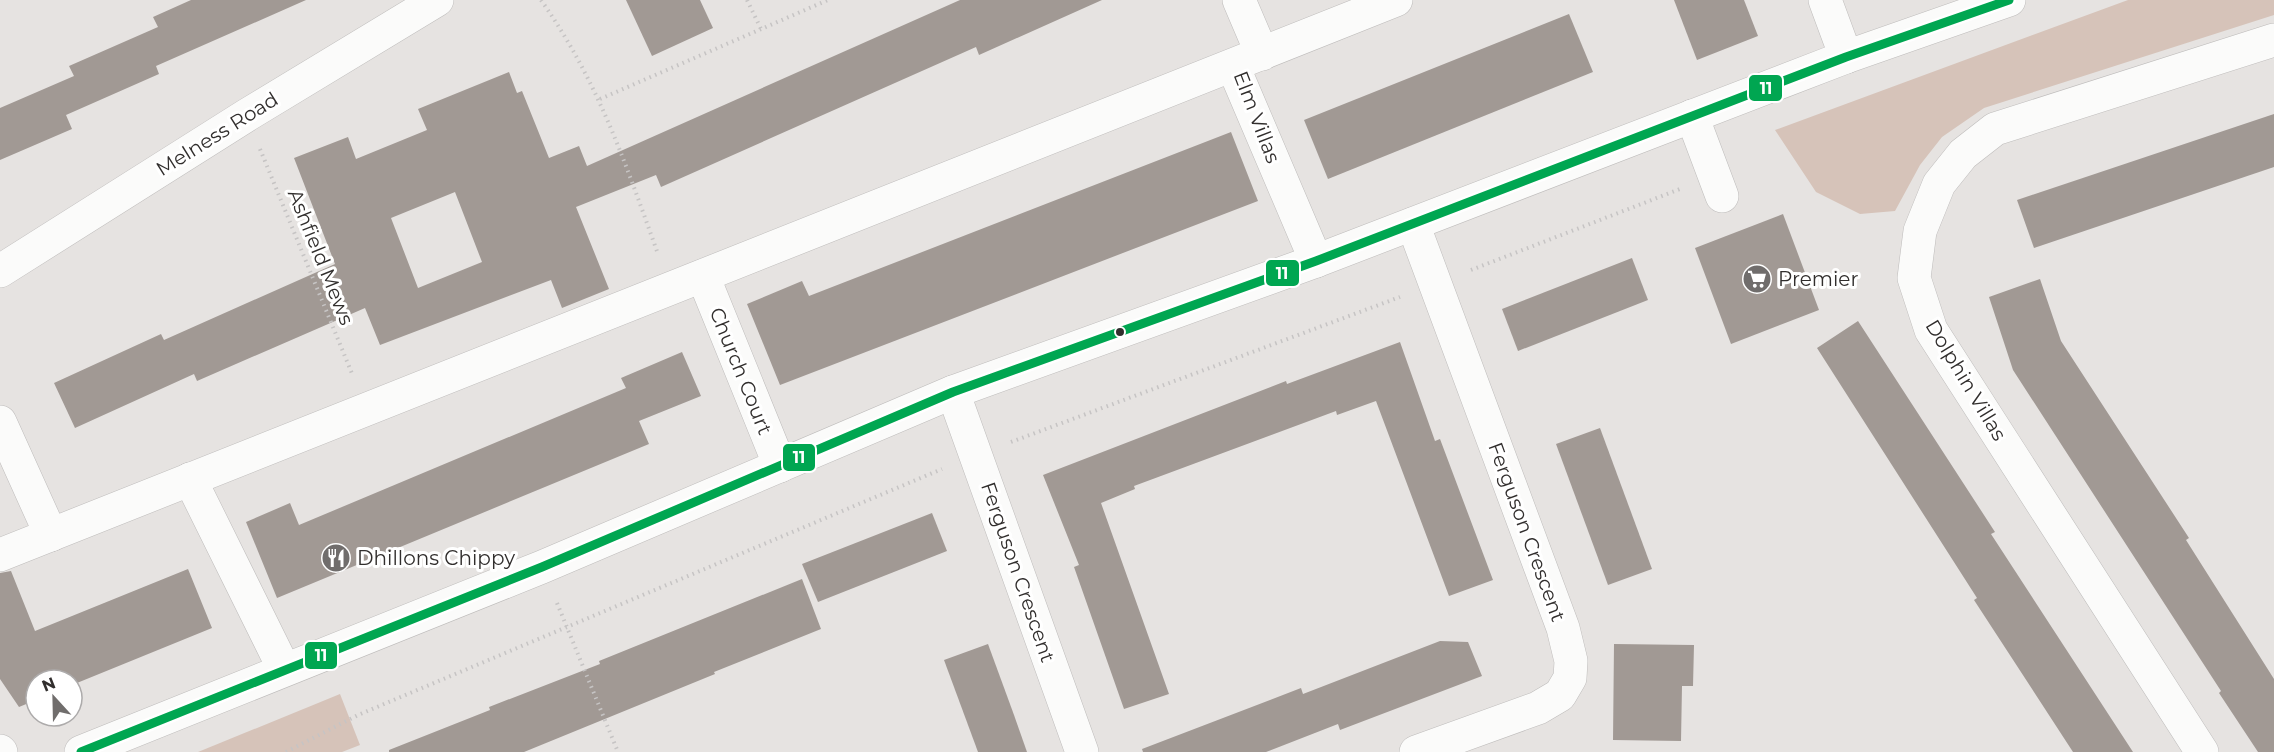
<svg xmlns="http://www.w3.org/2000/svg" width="2274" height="752" viewBox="0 0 2274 752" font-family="Montserrat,sans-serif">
  <rect width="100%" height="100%" fill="#e6e3e1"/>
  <!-- green -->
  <g fill="#d6c3b9">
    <path d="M2128,0h146v15l-290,93 -42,29 -22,28 -25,46 -35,3 -44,-22 -41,-62z"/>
    <path d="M340,694l20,51 -18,7h-144z"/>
  </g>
  <!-- building -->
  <g fill="#a19994" fill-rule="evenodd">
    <path d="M191,0h115l-150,66 3,8 -93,41 6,14 -72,31v-52l74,-32 -5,-10 89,-39 -5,-10z"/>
    <path d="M626,0h74l13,28 -61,28z"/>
    <path d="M960,0h142l-123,55 -3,-8 -315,140 -5,-12 -80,32 33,82 -47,19 -11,-28 -171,65 -15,-37 -168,73 -3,-7 -119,54 -21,-45 107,-49 3,6 171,-76 -41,-106 54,-21 8,22 71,-29 -9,-21 91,-37 8,21 5,-2 27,67 30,-12 8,20zM455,192l27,70 -64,26 -27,-70z"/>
    <path d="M1674,0h70l14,36 -61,24z"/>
    <path d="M1569,14l24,58 -265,107 -24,-59z"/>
    <path d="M2274,114v53l-240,81 -17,-48z"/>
    <path d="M1231,132l27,69 -478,184 -33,-81 55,-23 7,15z"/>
    <path d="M1783,214l36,96 -88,34 -36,-96z"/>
    <path d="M1632,258l16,42 -130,51 -16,-42z"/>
    <path d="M2040,279l21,62 128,197 -3,2 88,139v73h-16l-39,-59 2,-2 -208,-321 -24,-73z"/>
    <path d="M1858,321l137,211 -4,2 142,218h-60l-99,-152 3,-2 -160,-250z"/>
    <path d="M1400,342l35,99 5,-2 53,141 -44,16 -73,-195 -39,14 -1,-4 -202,75 1,3 -34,14 68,191 -45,15 -50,-142 5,-2 -36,-90 243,-94 1,3z"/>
    <path d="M682,352l19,44 -62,25 10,23 -372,154 -31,-76 44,-19 9,22 327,-137 -5,-10z"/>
    <path d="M1600,428l52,141 -44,16 -52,-141z"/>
    <path d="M932,513l15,38 -129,51 -16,-38z"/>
    <path d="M188,569l24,59 -140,57v-5h-36v20l-17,7 -19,-28v-106l11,-2 24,60z"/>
    <path d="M802,579l19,50 -107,43 1,2 -191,78h-135v-2l101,-40 -1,-3 111,-43 -1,-3z"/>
    <path d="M1440,641l28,1 14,34 -142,54 -2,-6 -72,28h-123l-1,-3 159,-61 2,6z"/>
    <path d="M988,644l26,71 13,37h-49l-34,-92z"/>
    <path d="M1614,644l80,1 -1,41h-11l-1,55 -68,-1z"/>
  </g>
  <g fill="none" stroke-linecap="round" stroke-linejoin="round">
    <!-- minor casing -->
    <g stroke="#bebcbb" stroke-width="34">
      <g id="minor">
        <path d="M1239,0l23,54"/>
        <path d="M1825,0l21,57"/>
        <path d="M1233,66l83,195"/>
        <path d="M1692,116l30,80"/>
        <path d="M1413,224l150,404 8,33 -1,17 -10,17 -22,13 -122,44"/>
        <path d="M0,271l247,-156 190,-115"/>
        <path d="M703,276l77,190"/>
        <path d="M953,392l129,360"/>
        <path d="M0,422l51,113"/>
        <path d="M190,479l94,190"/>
        <path d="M0,555l1396,-555"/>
        <path d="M0,751l1,1"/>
        <path d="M81,752l461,-185 411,-175 363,-131 530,-204 163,-57"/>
        <path d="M2202,752l-271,-422 -17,-52 6,-47 19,-47 24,-30 32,-25 279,-89"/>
      </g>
    </g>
    <!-- path -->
    <g stroke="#c6c4c4" stroke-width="4" stroke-dasharray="1.5 4.5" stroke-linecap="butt">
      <path d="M541,0c57,81 84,162 117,254"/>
      <path d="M747,0l14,29"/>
      <path d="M600,99l228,-99"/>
      <path d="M260,149l93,227"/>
      <path d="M1471,270l209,-81"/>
      <path d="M1011,442l389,-145"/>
      <path d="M557,603l61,149"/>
      <path d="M286,752l72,-37 584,-246"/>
    </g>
    <!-- minor -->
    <use href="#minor" stroke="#fbfbfa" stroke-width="33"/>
    <!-- bus-1 casing -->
    <g stroke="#fff" stroke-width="14">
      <path id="bus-1" d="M81,752l461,-185 411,-175 363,-131 530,-204 163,-57"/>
    </g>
    <!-- bus-1 -->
    <use href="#bus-1" stroke="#00a651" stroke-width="9"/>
  </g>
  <!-- icons -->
  <defs>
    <g id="supermarket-disc" transform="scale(1.5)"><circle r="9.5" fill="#706d6c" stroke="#fff"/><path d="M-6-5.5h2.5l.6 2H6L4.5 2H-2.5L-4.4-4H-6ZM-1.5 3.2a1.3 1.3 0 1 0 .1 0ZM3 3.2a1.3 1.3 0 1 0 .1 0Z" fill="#fff"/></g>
    <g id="restaurant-disc" transform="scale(1.5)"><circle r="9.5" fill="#706d6c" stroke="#fff"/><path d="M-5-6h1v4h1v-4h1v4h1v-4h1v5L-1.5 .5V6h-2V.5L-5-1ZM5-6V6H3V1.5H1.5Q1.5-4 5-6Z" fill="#fff"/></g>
  </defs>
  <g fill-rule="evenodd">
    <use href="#supermarket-disc" x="1757" y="279"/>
    <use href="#restaurant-disc" x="336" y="558"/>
  </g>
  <!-- markers -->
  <circle fill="#312e2d" stroke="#fff" stroke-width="2" cx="1120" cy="332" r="5"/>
  <g text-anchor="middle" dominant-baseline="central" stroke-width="6" stroke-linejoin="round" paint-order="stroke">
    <!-- street labels -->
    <g font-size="20" fill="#312e2d" stroke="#fff">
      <text transform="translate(1257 117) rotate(69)">Elm Villas</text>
      <text transform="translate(217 134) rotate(-32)">Melness Road</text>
      <text transform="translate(321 257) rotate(68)">Ashfield Mews</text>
      <text transform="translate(741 371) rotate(68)">Church Court</text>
      <text transform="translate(1966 380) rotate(59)">Dolphin Villas</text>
      <text transform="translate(1527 532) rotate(70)">Ferguson Crescent</text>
      <text transform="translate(1018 572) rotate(71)">Ferguson Crescent</text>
    </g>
    <!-- poi labels -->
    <g font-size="20" fill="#312e2d" stroke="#fff" text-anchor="start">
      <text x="1778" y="279">Premier</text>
      <text x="357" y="558">Dhillons Chippy</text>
    </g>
  </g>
  <g stroke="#fff" stroke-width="2">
    <rect x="1748" y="74" width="35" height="28" rx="6" fill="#00a651"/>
    <rect x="1265" y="259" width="35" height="28" rx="6" fill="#00a651"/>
    <rect x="782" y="443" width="34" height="29" rx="6" fill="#00a651"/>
    <rect x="304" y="641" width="34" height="29" rx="6" fill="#00a651"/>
  </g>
  <g font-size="16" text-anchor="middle" font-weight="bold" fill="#fff">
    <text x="1766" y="94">11</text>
    <text x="1282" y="279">11</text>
    <text x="799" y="463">11</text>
    <text x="321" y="661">11</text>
  </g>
  <!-- north arrow -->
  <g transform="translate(54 698) rotate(338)"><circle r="28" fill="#ffffff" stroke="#adabab" stroke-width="1.5"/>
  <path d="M0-4.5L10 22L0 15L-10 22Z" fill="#706d6c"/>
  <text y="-9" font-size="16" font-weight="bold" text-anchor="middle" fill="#312e2d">N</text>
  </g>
</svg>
